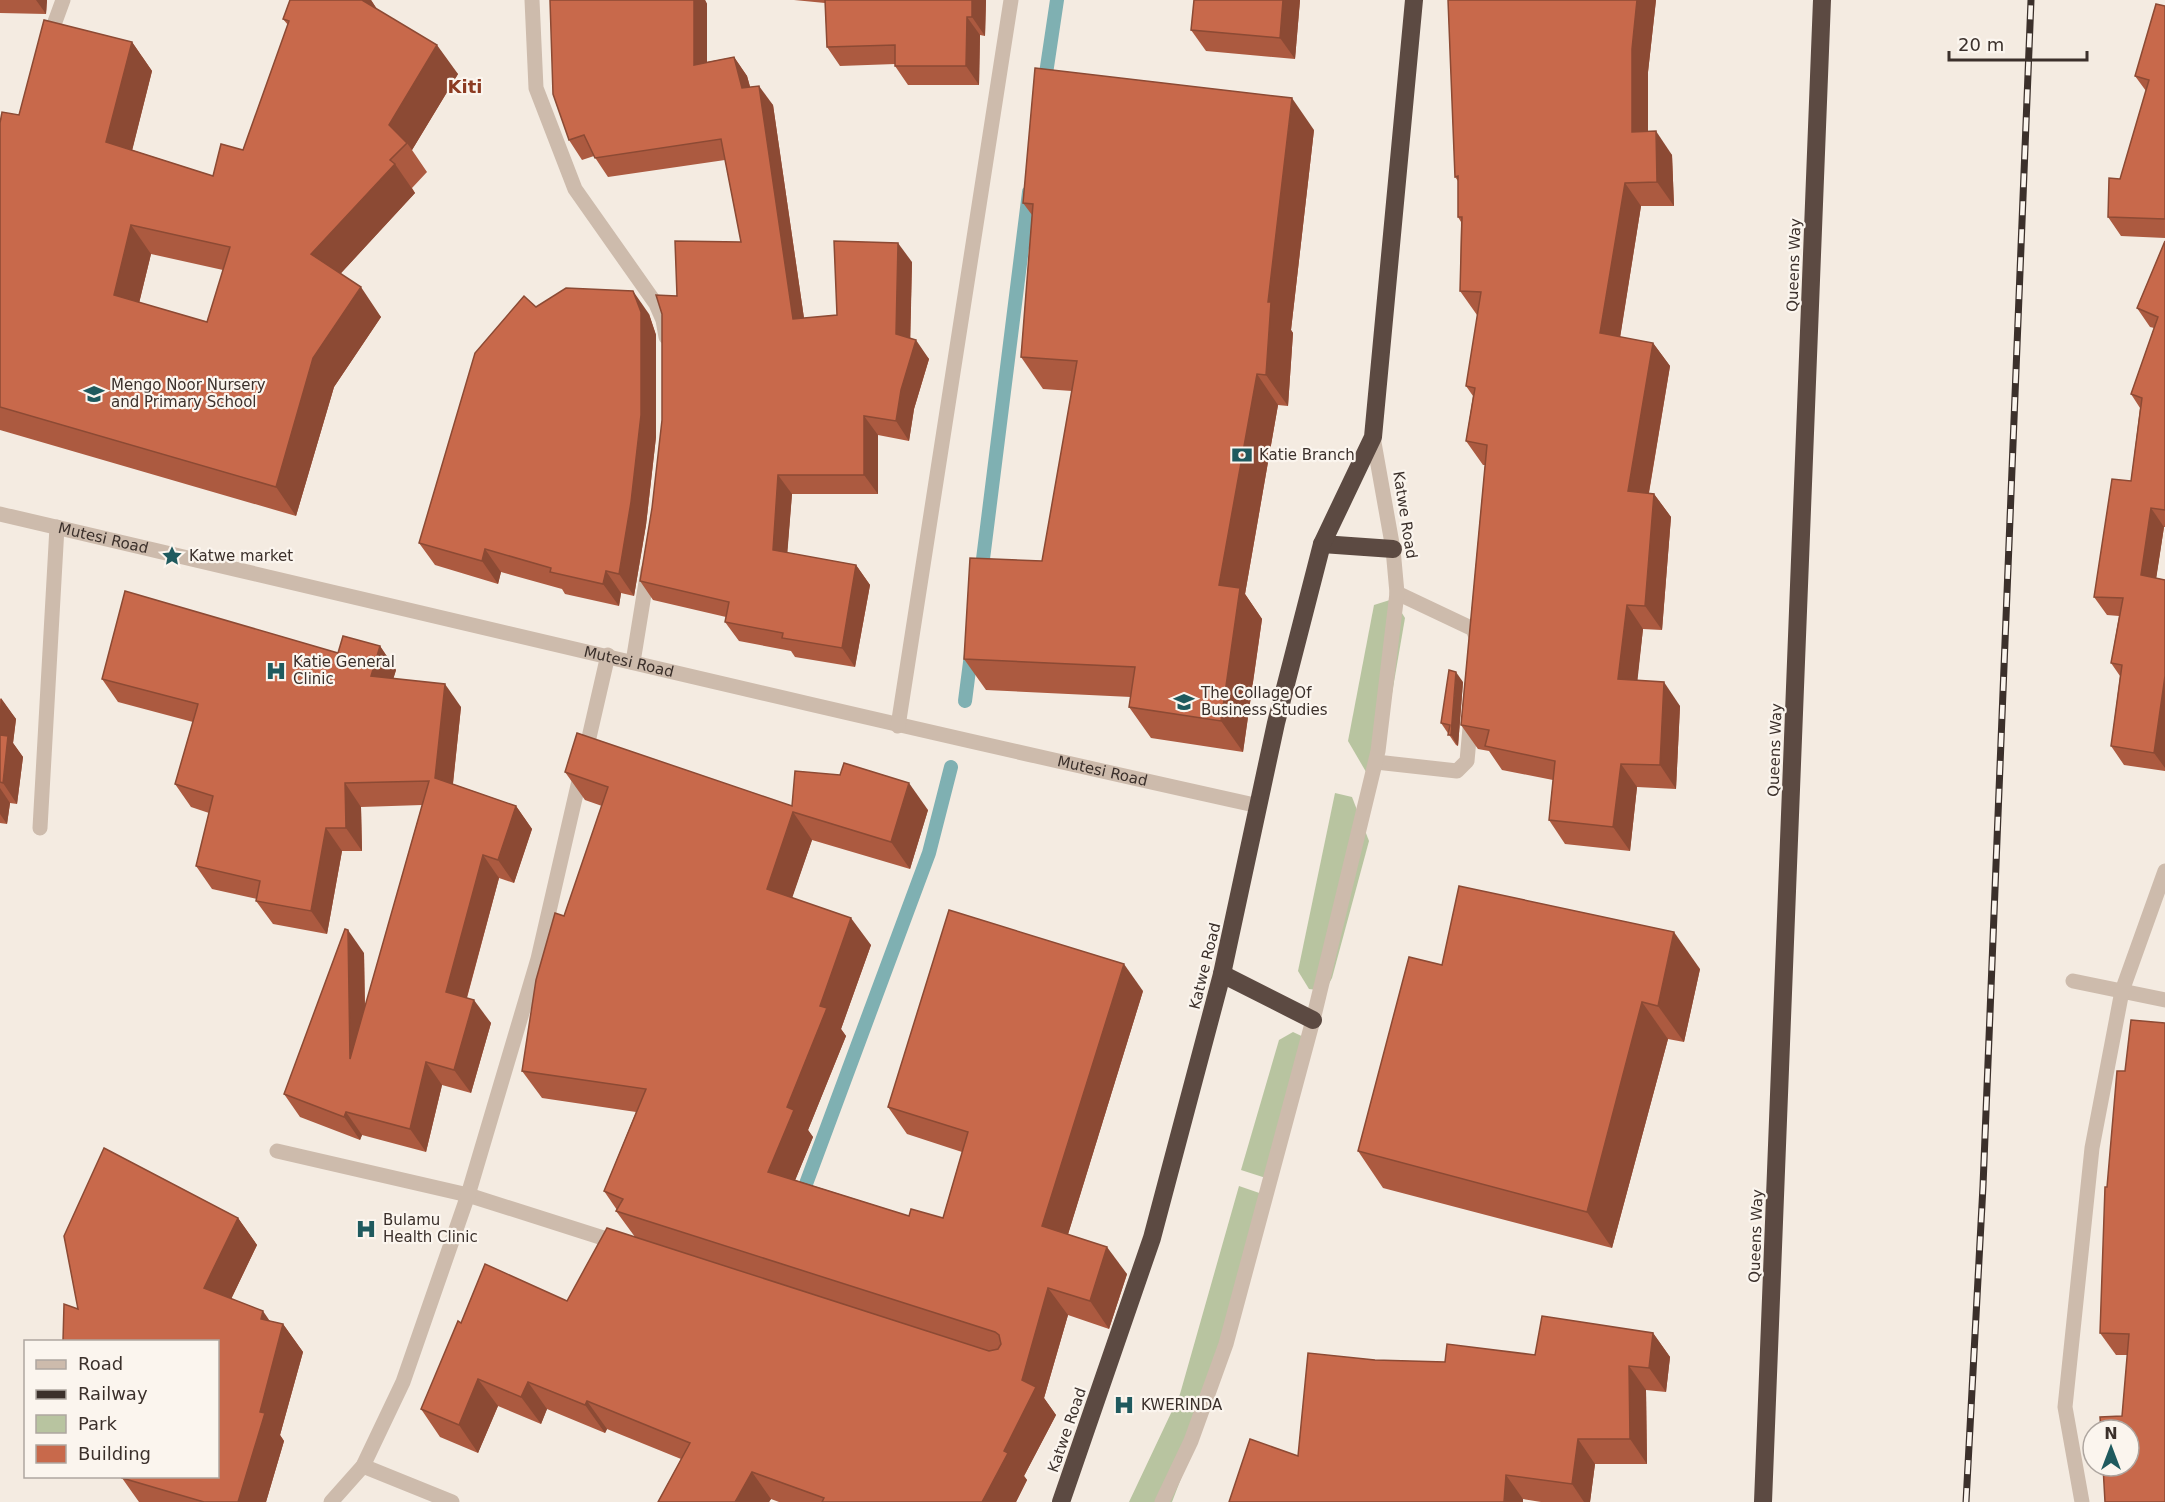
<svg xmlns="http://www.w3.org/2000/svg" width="2165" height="1502" viewBox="0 0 2165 1502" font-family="'DejaVu Sans',sans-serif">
  <rect width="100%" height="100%" fill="#f4ebe1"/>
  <!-- green -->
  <g fill="#b8c4a0">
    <path d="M1393,599l12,19 -25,145 -11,14 -21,-36 26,-136z"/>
    <path d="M1335,793l17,4 17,44 -37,137 -7,13 -16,-2 -11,-18z"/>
    <path d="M1293,1032l17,8 -35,141 -34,-11 38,-130z"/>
    <path d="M1239,1186l32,11 -58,198 -41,107h-43l51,-108z"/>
  </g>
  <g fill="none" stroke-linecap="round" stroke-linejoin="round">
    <!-- stream -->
    <g stroke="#7fb0b2" stroke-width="14">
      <path d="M1044,87l13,-87"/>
      <path d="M981,575l48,-383"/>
      <path d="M965,701l7,-54"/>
      <path d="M800,1200l129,-347 22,-86"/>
    </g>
    <!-- minor -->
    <g stroke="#cdbbac" stroke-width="15">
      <path d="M532,0l4,88 39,101 81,115 7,16 3,17"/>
      <path d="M48,41l15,-41"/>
      <path id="s1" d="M0,514c420,98 838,199 1259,292"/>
      <path d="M1397,593l76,36 5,13"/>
      <path d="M633,662l15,-92"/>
      <path d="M898,726l113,-726"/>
      <path d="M1376,762l81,9 10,-10 4,-44"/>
      <path d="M40,828l17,-301"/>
      <path d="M2073,981l92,19"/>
      <path d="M277,1151l191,44 154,49"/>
      <path d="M363,1466l89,36"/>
      <path d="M331,1502l32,-36 40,-84 65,-187 70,-236 70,-304"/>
      <path d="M1162,1502l29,-61 35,-97 87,-324 65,-269 19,-158 -4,-44 -20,-112"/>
      <path d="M2082,1502l-17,-95 27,-259 30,-157 43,-120"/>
    </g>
    <!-- highway -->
    <g stroke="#5c4a42" stroke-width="18">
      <path d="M1322,544l71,5"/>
      <path d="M1222,974l91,46"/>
      <path d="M1061,1502l91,-264 70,-264 54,-251 46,-179 51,-107 41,-437"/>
      <path d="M1763,1502l59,-1502"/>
    </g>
    <!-- rail casing -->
    <g stroke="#3b302b" stroke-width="7">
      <path id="rail" d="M1966,1502l17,-316 48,-1186"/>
    </g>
    <!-- rail -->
    <use href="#rail" stroke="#fbf5ee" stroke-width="4.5" stroke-dasharray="14" stroke-linecap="butt"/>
  </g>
  <!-- wall -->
  <g fill="#ac5a40" fill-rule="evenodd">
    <path d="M0,0h47l-1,14 -46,-1z"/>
    <path d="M290,0h81l6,9 81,65 -46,76 15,22 -15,16 3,5 -75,81 41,43 -47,70 -38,129 -296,-86v-307l19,-8 113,-73 20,29 -20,79 81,26 30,-26 45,-125 -5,-6zM151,254l72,16 -16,52 -68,-19z"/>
    <path d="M550,0h155l2,4v58l27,-5 13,19 3,11 23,18 31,213 33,-3 75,-53 -2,76 19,21 -15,50 -5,32 -31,-6v59h-86l-5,59 69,12 14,20 -15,82 -60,-10 -4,-6 -52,-10 -14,-19 1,-5 -73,-17 -13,-19 12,-73 25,-212 64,-54 -16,-82 -117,17 -14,-21 -12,4 -13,-20z"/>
    <path d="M794,0h192l-1,36 -5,-1 -1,50h-71l-13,-19v-2l-55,2 -13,-19 -2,-44z"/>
    <path d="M1194,0h106l-5,59 -89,-8 -15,-21z"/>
    <path d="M1448,0h208l-8,72v60l24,23 2,51h-33l-21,131 33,6 17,23 -21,127 5,1 17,23 -9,113 -19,-1 -6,51 43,26 -4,83 -39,-2 -7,64 -65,-7 -16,-24 4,-40 -51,-10 -13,-19 -11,-2 -17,-24 24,-260h-2l-17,-24 7,-45 -7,-10 12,-71h-1l-17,-24 1,-69 -3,-5v-36l-3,-4z"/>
    <path d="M2165,6v232l-44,-2 -13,-19 12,-38 26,-88 -11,-15z"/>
    <path d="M1314,130l-23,200 2,3 -5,73 -10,-1 -33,189 17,25 -19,133 -92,-14 -22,-31 2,-10 -145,-7 -22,-31 78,-98 30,-170 -29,-2 -22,-32 11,-142 -9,-12z"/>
    <path d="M2165,241v286h-1l-8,51 9,2v191l-41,-6 -13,-19 9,-70 -9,-13 8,-47 -12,-1 -13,-18 37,-116 9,-73 -9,-14 23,-66 -4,-1 -13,-19z"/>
    <path d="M536,307l113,7 7,21v102l-10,88 -12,71 -13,-3 -2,13 -54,-12 -3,-5 -61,-17 -3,12 -63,-19 -16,-22z"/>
    <path d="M380,646l16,24 -3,9 68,28 -8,77 63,22 16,23 -18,54 -15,-5 -32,120 24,25 -20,70 -29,-8 -16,67 -64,-17 -2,5 -60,-23 -16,-23 80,-141 1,54 57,-202 -61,2 1,44h-20l-15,83 -54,-10 -17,-23 1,-2 -45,-10 -16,-23 13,-53 -18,-6 -16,-23 18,-62 -75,-20 -16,-23 236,-26z"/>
    <path d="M1463,682l-5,64 -2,-1 -15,-22z"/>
    <path d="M0,698l16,21 -3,24 10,14 -6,47 -7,-1 -3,21 -7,-1z"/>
    <path d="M565,772l227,34 136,4 -18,59 -98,-29 -20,57 79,48 -30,84 5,7 -38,94 5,7 -18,43 114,36 34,2 19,-66 -55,-18 -19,-27 255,-116 -75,243 59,40 -18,55 -41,-14 -24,83 12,17 -32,61 3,4 -11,22h-237l-8,-3 -2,3h-111l23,-43 -74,-30 -2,4 -58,-24 -6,15 -43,-18 -20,47 -38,-16 -19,-28 40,-86 106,-22 68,-64 -19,-26 1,-1 -13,-19 32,-79 -94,-14 -20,-27 42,-155 38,-110 -17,-6z"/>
    <path d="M1442,965l258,4 -16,73 -16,-3 -56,209 -229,-60 -25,-37z"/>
    <path d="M2165,1023l-37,332h-12l-16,-22 7,-146 18,-116z"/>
    <path d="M238,1218l19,27 -26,54 39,22 13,3 20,28 -23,83 4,6 -18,61h-127l-17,-24 96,-2 -140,-167z"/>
    <path d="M1653,1333l17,24 -4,35 -20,-2 1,74h-52l-5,38h-49l-18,-3 -225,-43 77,-96 70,2 90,-7z"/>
  </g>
  <!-- shaded-wall -->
  <g fill="#8c4a34">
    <path d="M36,0h11l-1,14z"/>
    <path d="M358,0h13l9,14z"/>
    <path d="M694,0h11l2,4v80l-13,-19z"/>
    <path d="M972,0h14l-1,36 -13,-19z"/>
    <path d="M1283,0h17l-5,59 -15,-21z"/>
    <path d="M1637,0h19l-8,72v84l-16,-24v-83z"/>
    <path d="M967,17l13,18 -1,50 -13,-19z"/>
    <path d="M132,42l20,29 -25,100 -21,-29z"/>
    <path d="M437,45l21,29 -46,76 -5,-7 -18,-18z"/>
    <path d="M734,57l13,19 9,32 -14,-20z"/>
    <path d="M759,86l14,19 34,234 -14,-20z"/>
    <path d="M1292,98l22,32 -23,200 2,3 -5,73 -22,-31 2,-73z"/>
    <path d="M1656,131l16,24 2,51 -17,-24z"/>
    <path d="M395,164l20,29 -83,90 -21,-29z"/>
    <path d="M1625,183l16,23 -24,151 -17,-24z"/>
    <path d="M131,225l20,29 -17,70 -20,-29z"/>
    <path d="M898,243l14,19 -2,92 -14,-20z"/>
    <path d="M361,287l20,30 -47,70 -38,129 -20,-29 37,-129z"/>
    <path d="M633,291l16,23 7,21v102l-10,88 -12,71 -15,-22z"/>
    <path d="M916,340l13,19 -15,50 -5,32 -13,-20 5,-31z"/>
    <path d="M1653,343l17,23 -25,149 -17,-24z"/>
    <path d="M1257,374l21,31 -33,189 17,25 -19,133 -22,-31 -2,-136z"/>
    <path d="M864,416l14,19v59l-14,-19z"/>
    <path d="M778,475l14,19 -6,76 -13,-20z"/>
    <path d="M1654,494l17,23 -9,113 -17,-24z"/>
    <path d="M2151,508l13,19 -10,66 -13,-18z"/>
    <path d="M485,549l16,23 -3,12 -16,-23z"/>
    <path d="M856,565l14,20 -15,82 -13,-19z"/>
    <path d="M606,571l15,22 -2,13 -16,-22z"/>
    <path d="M1627,605l16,24 -8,74 -17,-24z"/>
    <path d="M380,646l16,24 -9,30 -16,-24z"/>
    <path d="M1456,672l7,10 -5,64 -7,-11z"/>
    <path d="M2165,676v92l-11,-15z"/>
    <path d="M1664,682l16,24 -4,83 -16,-24z"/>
    <path d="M445,684l16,23 -10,94 -16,-23z"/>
    <path d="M1,698l15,21 -3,24 10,14 -6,47 -14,-21 -3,-43v-33z"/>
    <path d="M1621,764l16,23 -7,64 -17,-24z"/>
    <path d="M345,783l16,24 1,44 -16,-23z"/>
    <path d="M909,783l19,27 -18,59 -19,-27z"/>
    <path d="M0,788l10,15 -3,21 -7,-10z"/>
    <path d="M516,806l16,23 -18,54 -16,-23z"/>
    <path d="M793,812l19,28 -26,76 -19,-27z"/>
    <path d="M326,828l16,23 -15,83 -16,-23z"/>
    <path d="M483,855l16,23 -37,137 -16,-23z"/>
    <path d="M851,918l20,27 -30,84 5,7 -38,94 5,7 -26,63 -19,-28 19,-65 33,-101z"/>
    <path d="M348,930l16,23 2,129 -16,-23z"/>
    <path d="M1674,932l26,37 -16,73 -26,-36z"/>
    <path d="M1124,964l19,27 -81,263 -20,-28z"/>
    <path d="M474,1000l17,23 -20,70 -17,-23z"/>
    <path d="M1642,1002l26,37 -56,209 -25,-36z"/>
    <path d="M426,1062l16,23 -16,67 -16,-23z"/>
    <path d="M346,1112l16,23 -2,5 -16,-23z"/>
    <path d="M238,1218l19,27 -34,71 -19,-28z"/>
    <path d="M1107,1247l20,27 -18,55 -19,-28z"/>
    <path d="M1048,1288l20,27 -24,83 12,17 -32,61 3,4 -11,22h-34l22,-51 18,-71z"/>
    <path d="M263,1311l17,25 3,-12 20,28 -23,83 4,6 -18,61h-28l22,-90 1,-93z"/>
    <path d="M1653,1333l17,24 -4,35 -17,-24z"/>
    <path d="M1629,1366l17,24 1,74 -17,-25z"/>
    <path d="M478,1379l20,27 -20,47 -19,-28z"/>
    <path d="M528,1382l19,27 -6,15 -20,-27z"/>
    <path d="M587,1401l20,28 -2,4 -20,-28z"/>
    <path d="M1578,1439l17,25 -5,38h-6l-12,-18z"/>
    <path d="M752,1472l19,27 -2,3h-34z"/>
    <path d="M1506,1475l17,24v3h-19z"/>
  </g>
  <!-- building -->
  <g fill="#c8694b" stroke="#8c4a34" stroke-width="1.5" fill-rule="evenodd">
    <path d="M290,0h72l75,45 -48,80 18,18 -17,17 5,4 -84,90 50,33 -48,71 -37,129 -276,-80v-284l2,-11 17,3 25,-95 88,22 -26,100 107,34 8,-32 22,6 46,-129 -6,-2zM131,225l99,22 -23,75 -93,-27z"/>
    <path d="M550,0h144v65l40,-8 8,31 17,-2 34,233 44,-4 -3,-74 64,2 -2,91 20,6 -15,50 -5,31 -32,-5v59h-86l-5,75 83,15 -14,83 -60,-10 1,-5 -58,-11 4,-20 -89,-21 12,-73 10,-88v-106l-6,-19 21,1 -2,-55 66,1 -20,-103 -126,19 -11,-23 -15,5 -16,-46z"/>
    <path d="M825,0h147v17h-5l-1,49h-71v-21l-68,2z"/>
    <path d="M1194,0h89l-3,38 -89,-8z"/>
    <path d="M1448,0h189l-5,49v83l24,-1 1,51 -32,1 -25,150 53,10 -25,148 26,3 -9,112 -18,-1 -9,74 46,3 -4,83 -39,-1 -8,63 -64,-7 6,-59 -70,-15 4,-16 -28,-5 26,-280 -21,-4 9,-53 -9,-2 15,-94 -21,-1 2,-74h-4v-41l-3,1z"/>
    <path d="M2156,4l9,2v213l-57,-2 1,-39 11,1 29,-99 -14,-4z"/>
    <path d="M1035,68l257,30 -24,204h3l-5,73 -9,-1 -38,211 21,3 -19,133 -92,-14 6,-40 -171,-8 6,-101 72,3 35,-200 -56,-4 12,-153 -10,-1z"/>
    <path d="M2165,241v269l-14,-2 -10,67 24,5v96l-11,77 -43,-7 11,-81 -11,-2 12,-65 -29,-1 18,-118 19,2 11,-83 -11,-4 27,-77 -21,-9z"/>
    <path d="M566,288l67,3 8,21v103l-10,87 -12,72 -13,-3 -3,13 -53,-12 1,-4 -66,-19 -3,12 -63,-18 56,-190 49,-57 12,11z"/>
    <path d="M125,591l213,62 5,-17 37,10 -9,30 74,8 -10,94 81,28 -18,54 -15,-5 -37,137 28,8 -20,70 -28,-8 -16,67 -64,-17 -2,5 -60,-23 61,-165 3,1 2,129 79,-278 -84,2 1,45h-20l-15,83 -55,-10 4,-20 -64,-15 17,-70 -38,-12 23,-80 -96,-25z"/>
    <path d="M1449,670l7,2 -5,63h-3l2,-10 -9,-2z"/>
    <path d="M577,733l215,73 3,-35 45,4 4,-12 65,20 -18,59 -98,-30 -26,77 84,29 -31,88 7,2 -40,99 7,3 -26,62 141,44 2,-7 32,9 25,-86 -80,-25 61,-197 175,54 -82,262 65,21 -17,54 -42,-13 -26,92 14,7 -32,64 4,2 -26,49h-160l2,-4 -72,-26 -17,30h-77l32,-59 -103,-42 -2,4 -57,-23 -7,15 -43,-18 -19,46 -38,-16 37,-88 3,2 24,-59 82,37 40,-73 382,123 9,-2 3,-5 -2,-9 -4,-3 -379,-121 7,-12 -19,-8 42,-102 -124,-18 14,-91 19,-67 9,3 44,-129 -43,-15z"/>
    <path d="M0,735l8,1 -5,47 -3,-1z"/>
    <path d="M1459,886l215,46 -16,74 -16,-4 -55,210 -229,-61 51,-194 33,8z"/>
    <path d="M2131,1020l34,3v479h-60l-2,-36h26v-36h-28l-1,-13 22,-1 7,-82 -29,-1 5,-146h2l10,-116h8z"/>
    <path d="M104,1148l134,70 -34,70 59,23 -2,8 22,5 -23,88 5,1 -27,89h-34l-82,-24 1,-2h95v-135h-155l1,-37 14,5 -14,-73z"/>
    <path d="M1542,1316l111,17 -4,35 -20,-2 1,73h-52l-6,45 -66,-9 -2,27h-275l21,-63 48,17 10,-103 67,7 70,2 2,-18 88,11z"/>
  </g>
  <!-- icons -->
  <defs>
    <g id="school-bare" transform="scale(1.62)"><path d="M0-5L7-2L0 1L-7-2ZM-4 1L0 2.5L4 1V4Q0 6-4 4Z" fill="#1f5a5e" stroke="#fbf5ee" stroke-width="2.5" paint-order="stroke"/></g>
    <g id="bank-bare" transform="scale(1.62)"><path d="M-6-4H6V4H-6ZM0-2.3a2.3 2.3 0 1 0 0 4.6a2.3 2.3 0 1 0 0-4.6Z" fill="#1f5a5e" stroke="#fbf5ee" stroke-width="2.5" paint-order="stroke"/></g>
    <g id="sight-bare" transform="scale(1.62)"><path d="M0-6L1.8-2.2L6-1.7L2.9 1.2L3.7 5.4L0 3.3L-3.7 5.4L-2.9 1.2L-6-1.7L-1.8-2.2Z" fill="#1f5a5e" stroke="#fbf5ee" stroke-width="2.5" paint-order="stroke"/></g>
    <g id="hospital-bare" transform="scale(1.62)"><path d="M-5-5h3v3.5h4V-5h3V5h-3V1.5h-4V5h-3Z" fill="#1f5a5e" stroke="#fbf5ee" stroke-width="2.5" paint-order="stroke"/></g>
  </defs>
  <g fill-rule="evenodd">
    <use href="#school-bare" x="94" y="394"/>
    <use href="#bank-bare" x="1242" y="455"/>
    <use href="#sight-bare" x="172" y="556"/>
    <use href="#hospital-bare" x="276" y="671"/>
    <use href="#school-bare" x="1184" y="702"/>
    <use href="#hospital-bare" x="366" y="1229"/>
    <use href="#hospital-bare" x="1124" y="1405"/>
  </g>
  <g text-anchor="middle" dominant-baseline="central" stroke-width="4.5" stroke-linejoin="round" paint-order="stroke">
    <!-- street labels -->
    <g font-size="15" fill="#3b302b" stroke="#fbf5ee">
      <text transform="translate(1794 265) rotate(-88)">Queens Way</text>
      <text transform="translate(1405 515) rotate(81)">Katwe Road</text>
      <text stroke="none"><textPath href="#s1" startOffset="106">Mutesi Road</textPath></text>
      <text stroke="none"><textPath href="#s1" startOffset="646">Mutesi Road</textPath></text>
      <text transform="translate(1775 750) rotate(-88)">Queens Way</text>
      <text stroke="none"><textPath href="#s1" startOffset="1132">Mutesi Road</textPath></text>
      <text transform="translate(1205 966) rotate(-76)">Katwe Road</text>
      <text transform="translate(1756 1236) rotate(-88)">Queens Way</text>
      <text transform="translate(1067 1430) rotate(-71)">Katwe Road</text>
    </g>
    <!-- poi labels -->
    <g font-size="15" fill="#3b302b" stroke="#fbf5ee" text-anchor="start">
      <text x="111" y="385">Mengo Noor Nursery<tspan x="111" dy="17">and Primary School</tspan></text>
      <text x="1259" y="455">Katie Branch</text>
      <text x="189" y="556">Katwe market</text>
      <text x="293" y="662">Katie General<tspan x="293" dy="17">Clinic</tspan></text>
      <text x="1201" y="693">The Collage Of<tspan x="1201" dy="17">Business Studies</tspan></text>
      <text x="383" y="1220">Bulamu<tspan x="383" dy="17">Health Clinic</tspan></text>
      <text x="1141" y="1405">KWERINDA</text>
    </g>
    <!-- quarter labels -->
    <g font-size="18" font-weight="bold" fill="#8c3b22" stroke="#fbf5ee">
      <text x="465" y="86">Kiti</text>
    </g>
  </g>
  <!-- legend -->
  <rect x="24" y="1340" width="195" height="138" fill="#fbf5ee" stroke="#aea6a0" stroke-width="1.5"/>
  <rect x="36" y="1360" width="30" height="9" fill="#cdbbac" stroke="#aea6a0" stroke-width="1.5"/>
  <text x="78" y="1370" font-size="18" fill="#3b302b">Road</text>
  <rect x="36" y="1390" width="30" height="9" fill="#3b302b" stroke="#aea6a0" stroke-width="1.5"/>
  <text x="78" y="1400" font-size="18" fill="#3b302b">Railway</text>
  <rect x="36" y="1415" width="30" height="18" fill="#b8c4a0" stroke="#aea6a0" stroke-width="1.5"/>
  <text x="78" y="1430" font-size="18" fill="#3b302b">Park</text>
  <rect x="36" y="1445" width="30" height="18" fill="#c8694b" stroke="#aea6a0" stroke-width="1.5"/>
  <text x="78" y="1460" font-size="18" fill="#3b302b">Building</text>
  <!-- north arrow -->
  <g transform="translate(2111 1448)"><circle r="28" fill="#fbf5ee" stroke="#aea6a0" stroke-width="1.5"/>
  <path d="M0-4.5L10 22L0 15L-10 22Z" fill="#1f5a5e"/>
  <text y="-9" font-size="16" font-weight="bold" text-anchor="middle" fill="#3b302b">N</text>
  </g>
  <!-- scale -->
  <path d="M1949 51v9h138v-9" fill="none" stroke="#3b302b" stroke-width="3"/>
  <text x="1958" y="51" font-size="18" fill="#3b302b" stroke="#fbf5ee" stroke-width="4.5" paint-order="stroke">20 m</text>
</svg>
